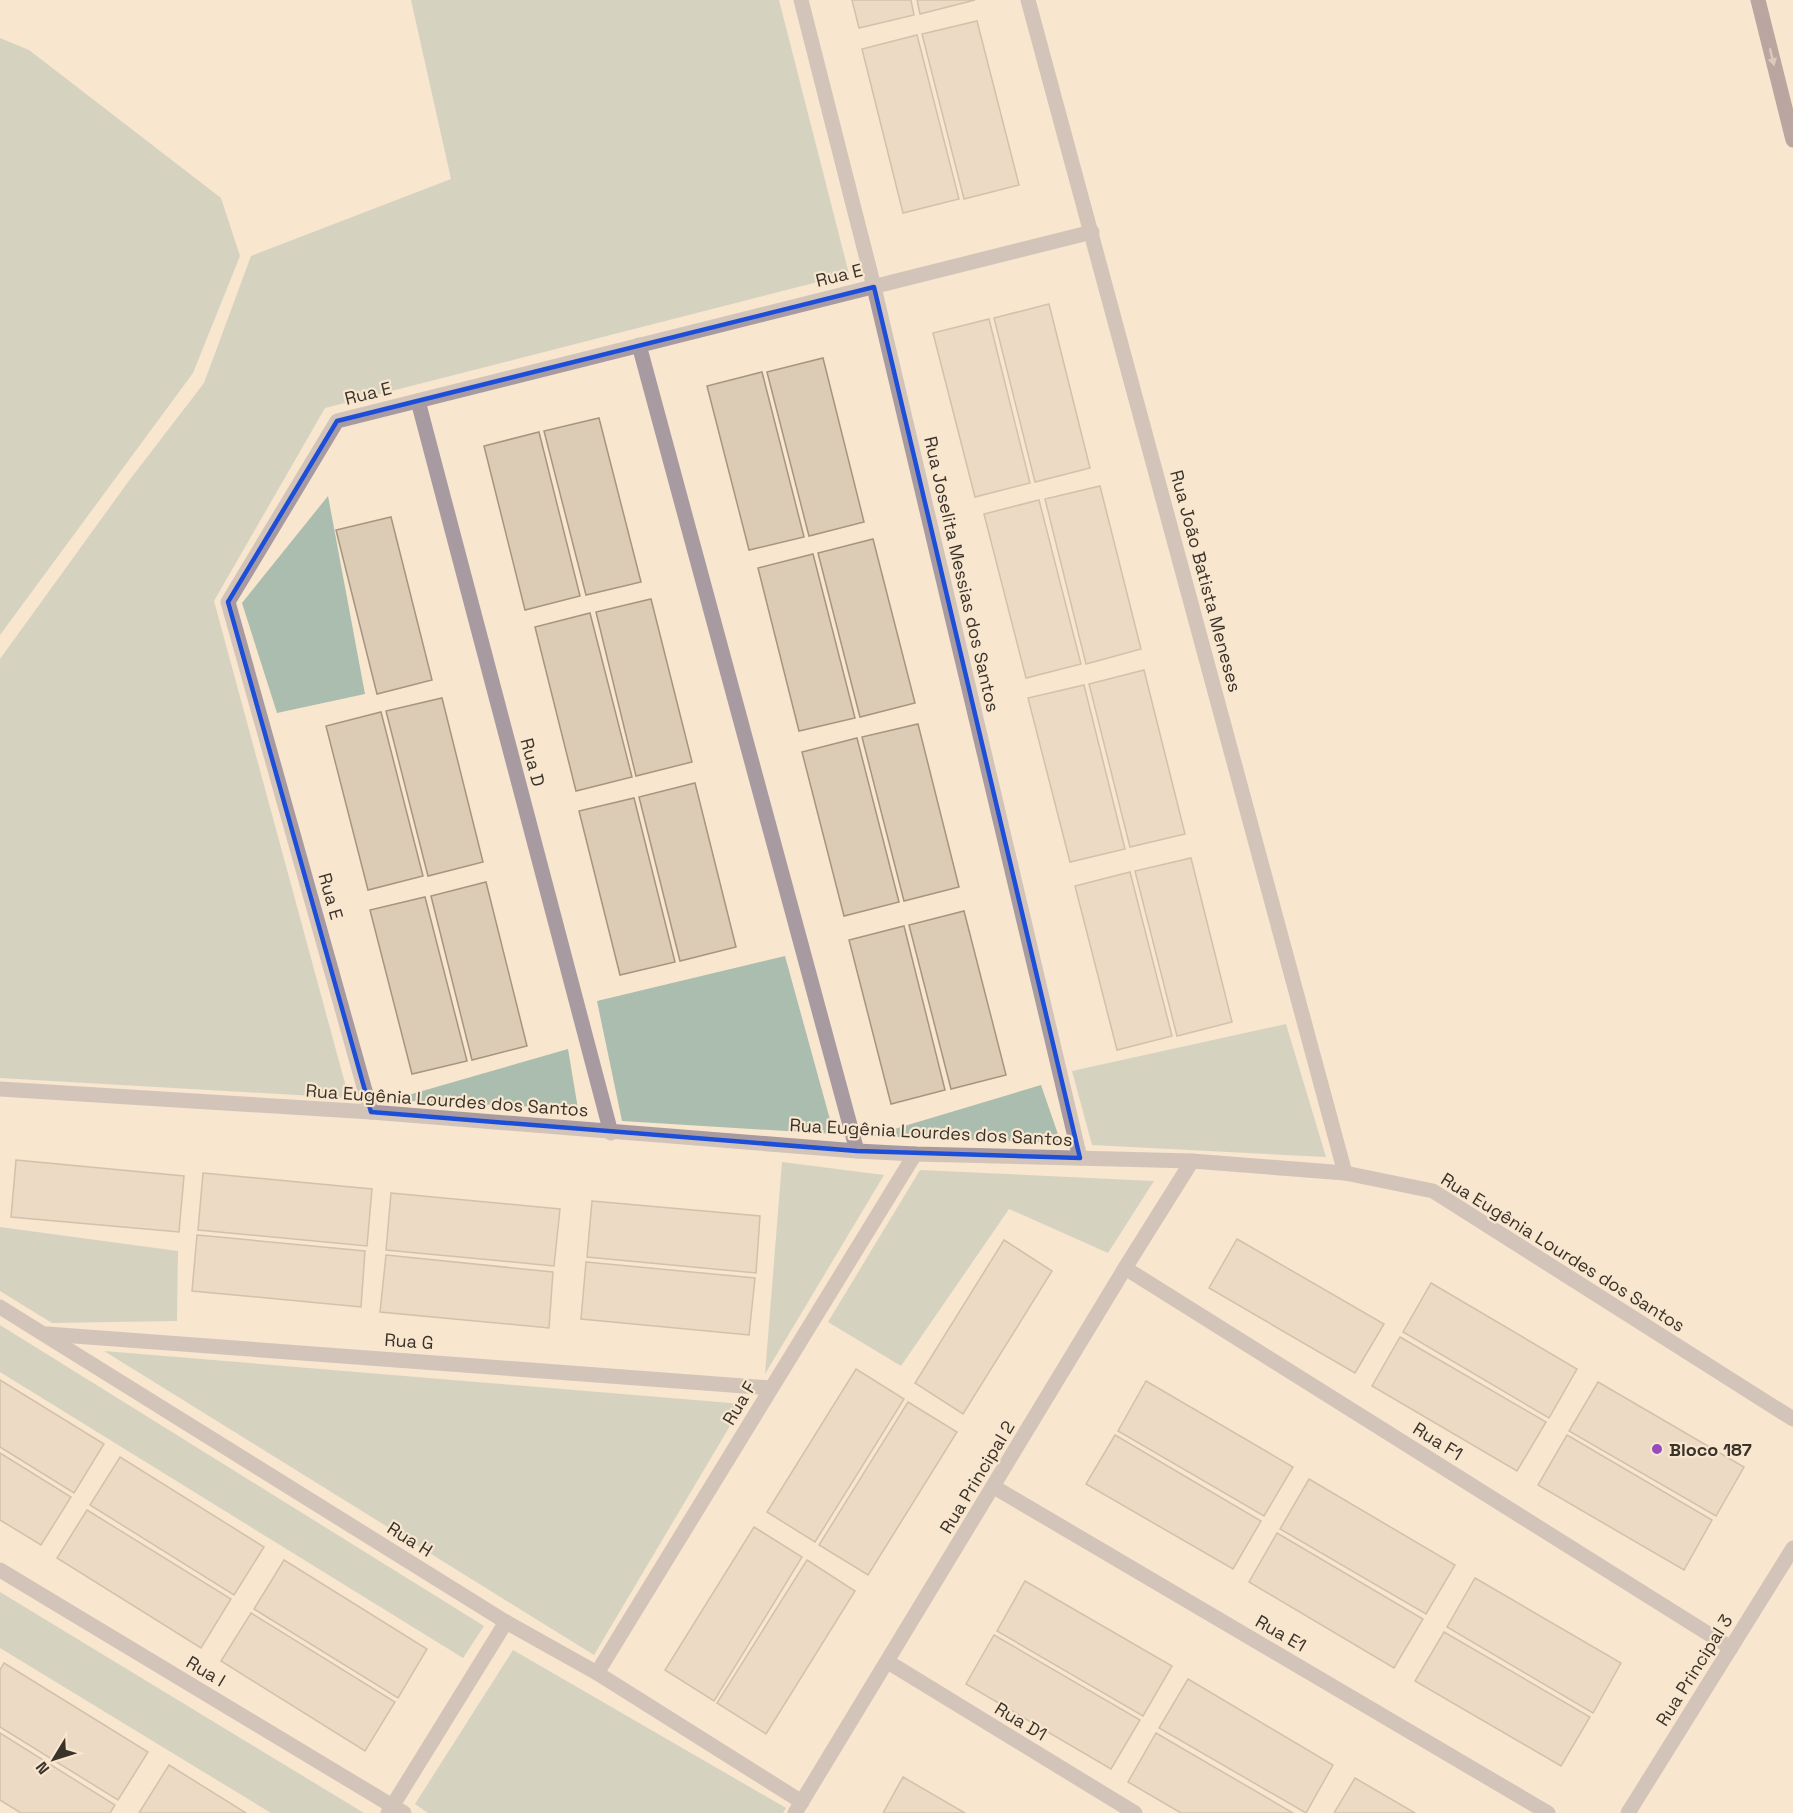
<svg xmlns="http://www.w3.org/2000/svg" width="1793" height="1813" viewBox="0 0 1793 1813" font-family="'Space Grotesk',sans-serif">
  <rect width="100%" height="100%" fill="#f8e6cf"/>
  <!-- green -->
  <g fill="#aabdae">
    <path d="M411,0h368l70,274 -524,134 -111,193 135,497 -349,-20v-419l128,-177 76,-99 47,-127 200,-77z"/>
    <path d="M0,38l29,12 192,148 19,58 -47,117 -193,262z"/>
    <path d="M328,496l37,198 -88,19 -35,-110z"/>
    <path d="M785,956l49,178 -212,-13 -25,-120z"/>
    <path d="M1286,1024l40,133 -234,-12 -20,-74z"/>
    <path d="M568,1049l10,60 -187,-9z"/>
    <path d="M1041,1085l20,58 -190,-7z"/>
    <path d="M782,1162l102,13 -119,199z"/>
    <path d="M920,1170l234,11 -46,72 -99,-44 -108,157 -73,-44z"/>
    <path d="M0,1227l178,24 -1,70 -125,2 -52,-32z"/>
    <path d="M0,1325l484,301 -21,32 -463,-286z"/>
    <path d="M104,1351l639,53 -149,251z"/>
    <path d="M0,1592l364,221h-93l-271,-165z"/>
    <path d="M513,1650l273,158 -3,5h-355l-13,-9z"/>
  </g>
  <!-- building -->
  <g fill="#ddccb5" stroke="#a6957f" stroke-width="1.5">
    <path d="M852,0h59l3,15 -55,13z"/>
    <path d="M917,0h58l-55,14z"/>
    <path d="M977,21l42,164 -55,14 -42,-165z"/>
    <path d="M917,35l42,164 -56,14 -41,-164z"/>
    <path d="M1049,304l41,164 -55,14 -41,-164z"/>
    <path d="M989,319l41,164 -55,14 -42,-164z"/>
    <path d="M823,358l41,164 -55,14 -42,-164z"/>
    <path d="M762,372l42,165 -55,13 -42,-164z"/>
    <path d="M599,418l42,164 -55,13 -42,-164z"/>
    <path d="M539,432l41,164 -55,14 -41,-164z"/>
    <path d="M1100,486l41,163 -55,15 -41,-165z"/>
    <path d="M1039,500l42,164 -55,14 -42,-164z"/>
    <path d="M391,517l41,163 -55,14 -41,-164z"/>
    <path d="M873,539l42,164 -55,14 -42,-164z"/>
    <path d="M813,554l42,164 -56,13 -41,-163z"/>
    <path d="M651,599l41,163 -56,14 -40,-164z"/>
    <path d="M590,613l42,164 -56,14 -41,-164z"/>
    <path d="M1144,670l41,164 -55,13 -41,-163z"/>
    <path d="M1084,685l41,164 -55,13 -42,-164z"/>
    <path d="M442,698l41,164 -55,14 -42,-165z"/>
    <path d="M381,712l42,164 -55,14 -42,-164z"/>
    <path d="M918,724l41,163 -55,14 -42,-164z"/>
    <path d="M857,738l42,164 -55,14 -42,-164z"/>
    <path d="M695,783l41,164 -56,14 -41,-164z"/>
    <path d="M634,798l41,164 -55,13 -41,-164z"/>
    <path d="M1191,858l41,164 -55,14 -42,-165z"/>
    <path d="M1130,872l42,164 -55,14 -42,-164z"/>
    <path d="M486,882l41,164 -55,14 -41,-164z"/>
    <path d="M425,897l42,164 -55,13 -42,-164z"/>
    <path d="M964,911l42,164 -55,14 -42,-164z"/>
    <path d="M904,926l41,164 -54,14 -42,-164z"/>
    <path d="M16,1160l168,16 -5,56 -168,-15z"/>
    <path d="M203,1173l169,16 -5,57 -169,-16z"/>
    <path d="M391,1193l169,16 -6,57 -168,-16z"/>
    <path d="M592,1201l168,15 -4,57 -169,-16z"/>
    <path d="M197,1235l168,16 -4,56 -169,-16z"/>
    <path d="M1237,1239l147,85 -29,49 -146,-85z"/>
    <path d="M1004,1240l48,31 -89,143 -48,-31z"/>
    <path d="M386,1255l167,17 -4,56 -169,-16z"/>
    <path d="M586,1262l169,16 -6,57 -168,-16z"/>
    <path d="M1431,1283l146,86 -28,49 -146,-86z"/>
    <path d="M1400,1337l146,85 -29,49 -145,-85z"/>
    <path d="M856,1369l48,30 -89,143 -48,-30z"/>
    <path d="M0,1380l104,64 -30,49 -74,-46z"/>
    <path d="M1146,1381l147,86 -29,49 -146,-85z"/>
    <path d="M1598,1382l146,85 -28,49 -147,-85z"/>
    <path d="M908,1402l49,30 -89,143 -49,-30z"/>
    <path d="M1115,1435l146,86 -28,48 -147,-85z"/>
    <path d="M1567,1435l145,85 -28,50 -146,-85z"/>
    <path d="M0,1453l71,44 -30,48 -41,-25z"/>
    <path d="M120,1457l144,90 -30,48 -144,-90z"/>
    <path d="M1309,1479l146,86 -29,49 -146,-85z"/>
    <path d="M87,1510l144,89 -30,49 -144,-90z"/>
    <path d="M754,1527l48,30 -88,144 -49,-31z"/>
    <path d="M1277,1533l146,86 -29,49 -145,-86z"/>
    <path d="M284,1560l143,89 -29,49 -144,-89z"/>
    <path d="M807,1560l48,31 -89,143 -49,-31z"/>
    <path d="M1475,1578l146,85 -28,50 -146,-86z"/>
    <path d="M1025,1581l147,85 -29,50 -146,-85z"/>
    <path d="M251,1613l144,89 -30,49 -144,-90z"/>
    <path d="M1444,1632l146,85 -29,49 -146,-85z"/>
    <path d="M994,1635l146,85 -29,49 -145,-85z"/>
    <path d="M4,1663l144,89 -30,48 -118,-73v-57z"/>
    <path d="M1188,1679l145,86 -27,48 -147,-85z"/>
    <path d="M0,1733l115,72 -5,8h-89l-21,-13z"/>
    <path d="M1156,1733l137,80h-112l-53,-31z"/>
    <path d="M169,1765l77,48h-107z"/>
    <path d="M903,1777l62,36h-82z"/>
    <path d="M1355,1778l60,35h-81z"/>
  </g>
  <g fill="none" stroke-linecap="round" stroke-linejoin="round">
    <!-- minor -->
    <g stroke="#a79ba1" stroke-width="15">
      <path d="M801,0l73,287 206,871"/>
      <path d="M1028,0l317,1173"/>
      <path d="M639,345l218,806"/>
      <path d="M418,401l193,732"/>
      <path d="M0,1089l371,23 486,39 58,3 277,7 153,12 88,18 360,228"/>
      <path d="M371,1112l-143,-510 109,-181 755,-189"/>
      <path d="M1125,1268l606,380"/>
      <path d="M0,1307l506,315 91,51 205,129"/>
      <path d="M47,1334l724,54"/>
      <path d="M994,1487l554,326"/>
      <path d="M0,1570l404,243"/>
      <path d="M888,1662l247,151"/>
      <path d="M597,1673l318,-519"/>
      <path d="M388,1813l118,-191"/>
      <path d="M795,1813l330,-545 67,-107"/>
      <path d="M1628,1813l165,-265"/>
    </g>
    <!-- major -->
    <path stroke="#6f5a66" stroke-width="15" d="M1758,0l35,140"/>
  </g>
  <!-- one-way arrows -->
  <defs><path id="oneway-solid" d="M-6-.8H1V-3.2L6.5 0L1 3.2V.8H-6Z" transform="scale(1.5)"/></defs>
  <use fill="#baa7a0" href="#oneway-solid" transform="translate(1772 57) rotate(76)"/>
  <!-- marked area -->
  <path d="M0 0H1793V1813H0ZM874,287l206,871 -223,-7 -486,-39 -143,-510 109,-181z" fill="#f8e6cf" fill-opacity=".55" fill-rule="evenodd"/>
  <path fill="none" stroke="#1d4ed8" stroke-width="4.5" stroke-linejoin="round" d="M874,287l206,871 -223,-7 -486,-39 -143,-510 109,-181z"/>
  <!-- markers -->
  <circle fill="#954cc0" stroke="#f8e6cf" stroke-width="2" cx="1657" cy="1449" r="6"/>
  <g text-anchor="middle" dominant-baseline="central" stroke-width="4.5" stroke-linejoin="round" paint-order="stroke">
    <!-- street labels -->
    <g font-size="18" fill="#3a332a" stroke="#f8e6cf">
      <text transform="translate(839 275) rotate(-14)">Rua E</text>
      <text transform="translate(368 393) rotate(-14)">Rua E</text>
      <text transform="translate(962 574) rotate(77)">Rua Joselita Messias dos Santos</text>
      <text transform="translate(1206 581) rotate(75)">Rua João Batista Meneses</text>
      <text transform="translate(533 762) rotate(75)">Rua D</text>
      <text transform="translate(331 896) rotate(74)">Rua E</text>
      <text transform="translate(447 1100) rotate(4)">Rua Eugênia Lourdes dos Santos</text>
      <text transform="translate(931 1132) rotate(3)">Rua Eugênia Lourdes dos Santos</text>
      <text transform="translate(1563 1252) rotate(32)">Rua Eugênia Lourdes dos Santos</text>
      <text transform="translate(409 1341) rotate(4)">Rua G</text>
      <text transform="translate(739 1403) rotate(-59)">Rua F</text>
      <text transform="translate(1438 1441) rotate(32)">Rua F1</text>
      <text transform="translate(977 1477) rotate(-59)">Rua Principal 2</text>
      <text transform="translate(410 1539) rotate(32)">Rua H</text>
      <text transform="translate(1281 1633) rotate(30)">Rua E1</text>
      <text transform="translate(1694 1670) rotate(-58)">Rua Principal 3</text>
      <text transform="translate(206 1671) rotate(31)">Rua I</text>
      <text transform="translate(1021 1721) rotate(31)">Rua D1</text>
    </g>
    <!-- poi labels -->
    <g font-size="18" font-weight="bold" fill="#3a332a" stroke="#f8e6cf" text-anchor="start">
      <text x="1669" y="1449">Bloco 187</text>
    </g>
  </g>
  <!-- north arrow -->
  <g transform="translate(54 1759) rotate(232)" stroke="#f8e6cf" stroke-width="4.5" paint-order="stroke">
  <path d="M0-4.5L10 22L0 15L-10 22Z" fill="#3a332a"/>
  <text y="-9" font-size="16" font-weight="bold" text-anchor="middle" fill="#3a332a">N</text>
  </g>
</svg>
